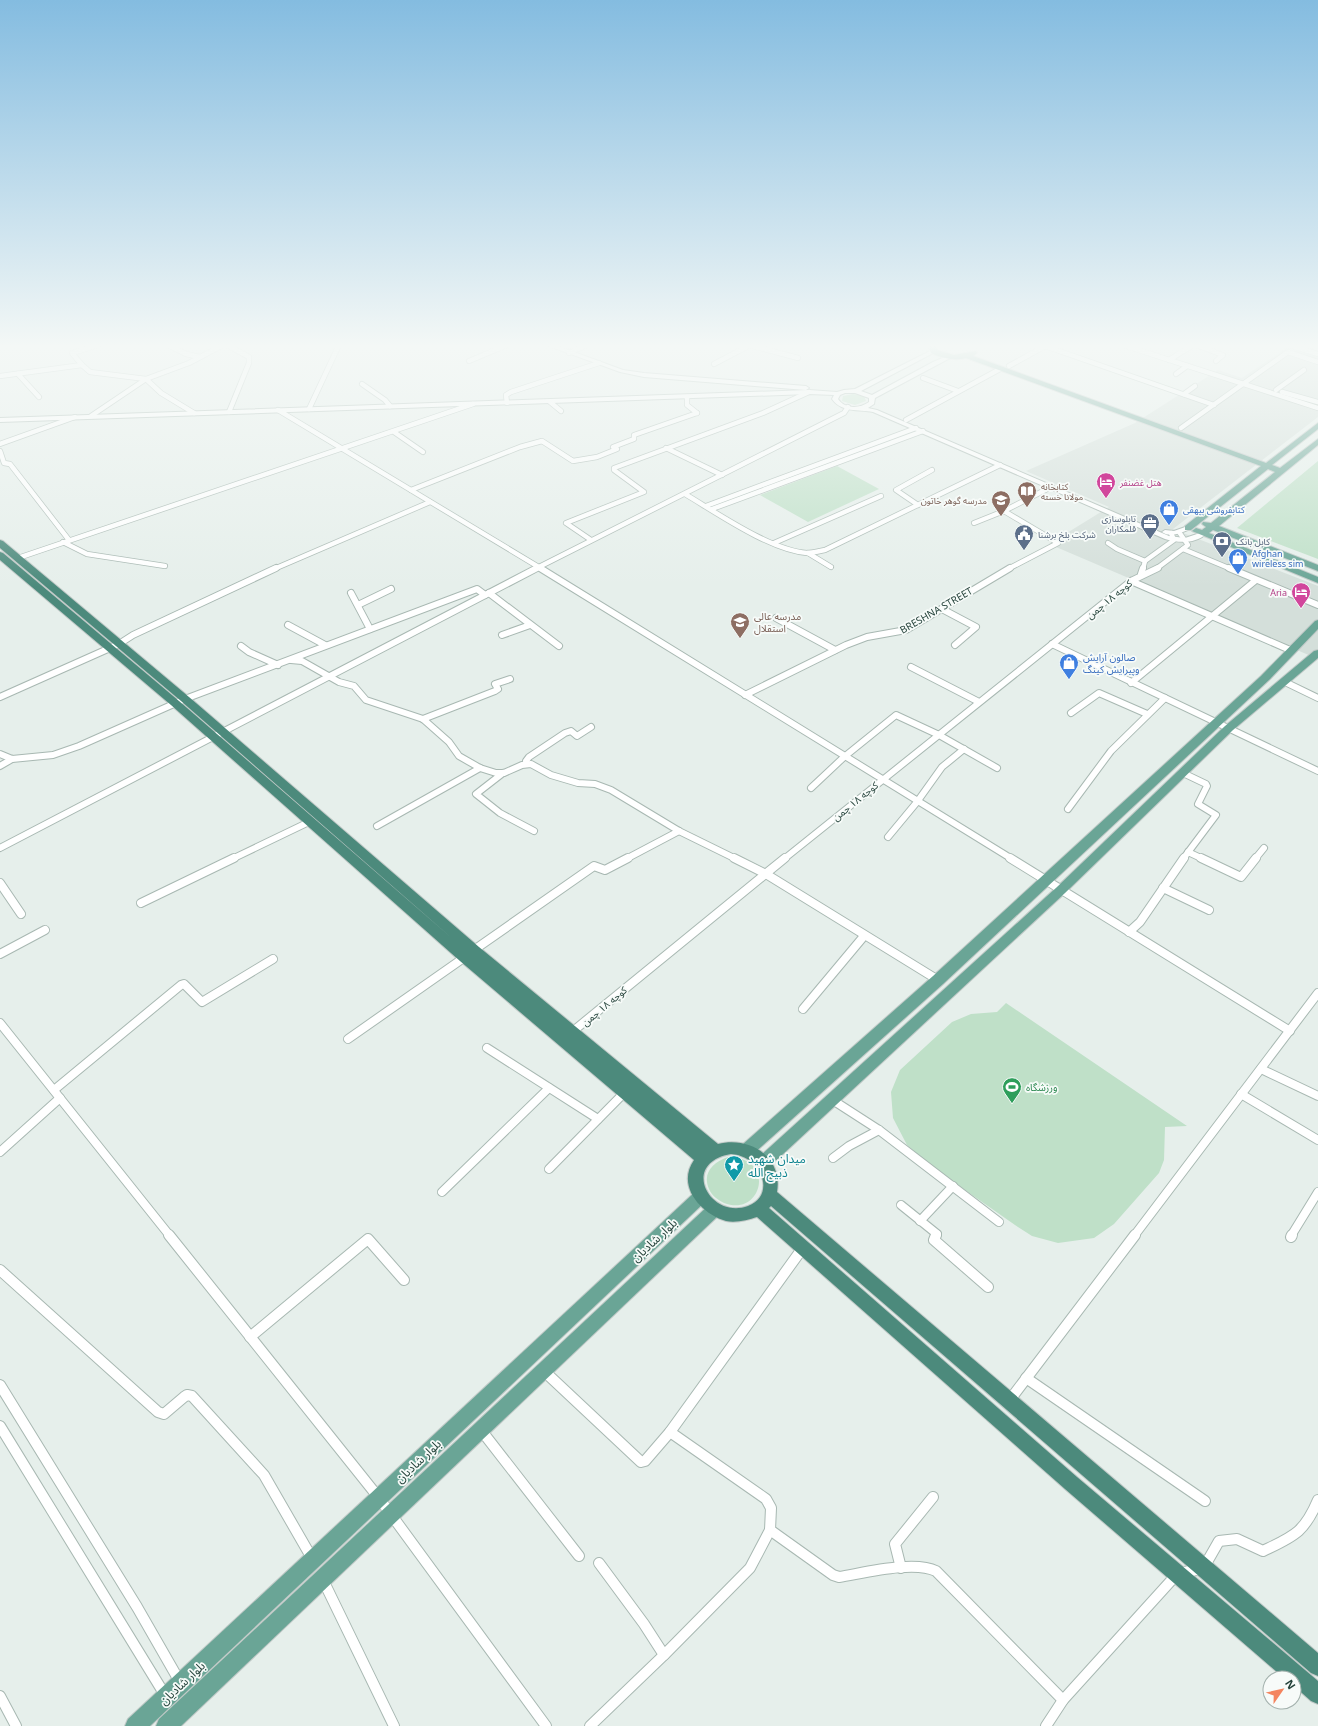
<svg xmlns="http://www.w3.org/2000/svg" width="1318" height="1726" viewBox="0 0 1318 1726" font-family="'Noto Sans','Noto Sans Arabic',sans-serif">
  <rect width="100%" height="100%" fill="#e6efeb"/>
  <!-- built -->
  <path fill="#d4dfda" d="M1291,345h11l16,5v67l-145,112 145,57v73l-269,-115 60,-37 -83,-36 109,-48 83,-53 24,8z"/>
  <!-- green -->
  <g fill="#bfe0c8">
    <path d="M853,394l11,2 2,5 -11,4 -13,-4 1,-5z"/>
    <path d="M1318,461v98l-81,-31z"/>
    <path d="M837,466l42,23 -71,33 -48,-27z"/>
    <path d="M1006,1003l181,123 -22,1 -1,33 -5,13 -45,51 -20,14 -36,5 -26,-7 -17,-11 -83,-58 -25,-22 -14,-27 -2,-26 9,-22 52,-48 19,-8 26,-2z"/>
    <path d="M728,1157c49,0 34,61 -4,46 -6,-3 -12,-7 -15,-14 -7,-16 4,-27 19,-32z"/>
  </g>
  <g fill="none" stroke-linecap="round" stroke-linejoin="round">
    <!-- minor-far3 casing -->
    <g stroke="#a8b8b2" stroke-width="6">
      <g id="minor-far3">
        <path d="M168,345l18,9 14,3"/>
        <path d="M227,345l22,12v6l-20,49"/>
        <path d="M749,345l49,13"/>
        <path d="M1123,345l195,63"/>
        <path d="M1196,345l27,10 -7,6"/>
        <path d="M1289,345l29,9"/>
        <path d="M1045,346l169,59"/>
        <path d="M569,353l18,-8"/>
        <path d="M1169,360l24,-15"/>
        <path d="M469,361l38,-16"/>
        <path d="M714,364l36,-19"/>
        <path d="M82,365l-10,-12 26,-8"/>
        <path d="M1009,366l38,-21"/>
        <path d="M18,374l21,23"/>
        <path d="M1176,374l11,-8"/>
        <path d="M0,376l82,-11 8,7 56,7 15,14 33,20"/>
        <path d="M923,378l35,13"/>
        <path d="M362,384l23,16 5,6"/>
        <path d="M1276,390l28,-20"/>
        <path d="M1282,392l36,10"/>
        <path d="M1184,394l11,-8"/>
        <path d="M687,397v8l10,8"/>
        <path d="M550,402l11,9"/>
        <path d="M507,403l-1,-8 5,-3 88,-29"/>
        <path d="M309,409l30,-64"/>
        <path d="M278,410l264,159"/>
        <path d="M91,416l55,-37 43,-16 34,-18"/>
        <path d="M906,420l94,-51"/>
        <path d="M1181,428l107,-76 30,10"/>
        <path d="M394,432l29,20"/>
        <path d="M0,444l75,-27"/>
        <path d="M666,448l56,27"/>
        <path d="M0,451l4,12 6,1 59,76"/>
        <path d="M411,490l109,-43 22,-6 31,20 24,-4 20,-8 -4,-2 21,-8v-4l63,-22"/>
        <path d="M685,494c32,19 85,56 122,59 6,0 12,-2 18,-3l175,-85"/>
        <path d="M918,505l-22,-15 36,-20"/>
        <path d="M706,506l210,-78"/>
        <path d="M712,509l211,-78"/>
        <path d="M1004,511l54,32 -50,26"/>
        <path d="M974,523l30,-12 47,-24"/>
        <path d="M591,540l-25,-17 78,-31 -30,-22v-2l149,-55 46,-21"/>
        <path d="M63,542l24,12 78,12"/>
        <path d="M774,543l107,-47"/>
        <path d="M1108,543l9,6 28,12"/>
        <path d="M1183,549l48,20"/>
        <path d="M808,553l23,14"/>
        <path d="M18,558l455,-154"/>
        <path d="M274,569l156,-67"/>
        <path d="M535,569l309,-156 4,-6"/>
        <path d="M1143,569l2,-8 29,-21 -3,-7"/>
        <path d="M1156,569l32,-24 -9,-13"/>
      </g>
    </g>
    <!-- minor-far2 casing -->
    <g stroke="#a8b8b2" stroke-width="8">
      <g id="minor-far2">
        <path d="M540,568l472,291"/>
        <path d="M1229,568l89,37"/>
        <path d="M1141,574l2,-6"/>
        <path d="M1131,581l159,69"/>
        <path d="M351,593l19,36"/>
        <path d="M489,593l70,53"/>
        <path d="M358,605l33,-16"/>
        <path d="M942,609l34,18 -21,18"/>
        <path d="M776,618l59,32"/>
        <path d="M288,625l37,20"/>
        <path d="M502,635l28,-10"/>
        <path d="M1052,644l266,127"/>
        <path d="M241,646l8,6 29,13"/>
        <path d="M291,660l11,1 37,21 15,4 12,14 57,19 26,23 10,14 21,12 16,5h8l18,-8 9,-1 20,11 27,8 17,1 16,6 68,41 57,28"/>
        <path d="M911,667l68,35"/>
        <path d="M1285,682l33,16"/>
        <path d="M1131,683l125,-103"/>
        <path d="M745,695l101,-50 21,-8 39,-7 104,-62"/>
        <path d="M0,697l119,-53 14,-9 143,-67"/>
        <path d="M1071,713l28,-20 48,21"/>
        <path d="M423,719l72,-28 3,-2 -3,-5 15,-5"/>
        <path d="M0,754l12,5 41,-4 26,-9 106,-47 292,-110 8,6"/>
        <path d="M527,764l-1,-3 3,-4 36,-24 6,-2 6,5 14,-9"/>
        <path d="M0,766l12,-7"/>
        <path d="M503,773l-27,21 24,19 34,18"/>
        <path d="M1183,773l23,11 1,2 -9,18 18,11 -33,44"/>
        <path d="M811,788l33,-31 52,-42 43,20 58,33"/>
        <path d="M1068,809l43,-58 54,-53"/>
        <path d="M377,826l103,-58"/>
        <path d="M888,837l29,-35 25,-35 22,-18"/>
        <path d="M0,848l537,-280"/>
        <path d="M1188,852l15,7"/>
        <path d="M232,859l79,-38"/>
        <path d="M626,859l53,-28"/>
        <path d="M784,859l347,-278 27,-13"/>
        <path d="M1255,859l9,-11"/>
      </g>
    </g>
    <!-- minor-far1 casing -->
    <g stroke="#a8b8b2" stroke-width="10">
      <g id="minor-far1">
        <path d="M734,858l32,16 172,106"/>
        <path d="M1010,858l280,173"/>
        <path d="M1201,858l40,19 15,-19"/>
        <path d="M0,883l21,31"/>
        <path d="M1163,888l46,22"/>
        <path d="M141,903l93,-45"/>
        <path d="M1129,932l11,-10 44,-64"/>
        <path d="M474,950l120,-84 11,4 23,-12"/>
        <path d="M0,954l45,-24"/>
        <path d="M803,1009l61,-73"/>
        <path d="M0,1023l170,213"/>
        <path d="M572,1032l213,-174"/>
        <path d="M348,1039l117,-82"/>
        <path d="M487,1048l111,71"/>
        <path d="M1261,1069l57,27"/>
        <path d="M54,1090l127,-105 3,-1 18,18 71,-43"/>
        <path d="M1241,1094l77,46"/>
        <path d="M831,1099l48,31 120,92"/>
        <path d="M0,1152l60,-54"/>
        <path d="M833,1158l16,-12 30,-16"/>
        <path d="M549,1169l76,-77"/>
        <path d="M442,1192l107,-104"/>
        <path d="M901,1205l36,29 -1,2"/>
        <path d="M920,1221l33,-35"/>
        <path d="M1134,1236l184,-243"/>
        <path d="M1291,1236l27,-44"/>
      </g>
    </g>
    <!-- minor casing -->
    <g stroke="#a8b8b2" stroke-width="12">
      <g id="minor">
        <path d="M169,1235l210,263 167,228"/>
        <path d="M936,1235l-2,5 54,47"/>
        <path d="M1291,1237l1,-2"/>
        <path d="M0,1270l158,142 6,2 20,-17 3,-2 5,1 72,79 49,85"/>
        <path d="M250,1337l118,-98 36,41"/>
        <path d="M544,1371l97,91 4,-1 25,-29"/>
        <path d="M1026,1378l179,123"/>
        <path d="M0,1385l137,222 43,75"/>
        <path d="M1009,1401l126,-166"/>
        <path d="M0,1426l165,269"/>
        <path d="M481,1430l98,126"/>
        <path d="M770,1530l63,45 6,2c25,-4 75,-17 97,-6l127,129"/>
        <path d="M599,1563l45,61 20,31"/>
        <path d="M901,1568l-6,-24 38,-47"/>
        <path d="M323,1580l71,146"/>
        <path d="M0,1696l16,30"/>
        <path d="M590,1726l74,-71 86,-87 20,-38 1,-22 -5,-9 -96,-67 132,-183"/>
        <path d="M1046,1726l17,-26 115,-127 25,-4 16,-28 18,-2 26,12c31,-15 41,-18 55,-51"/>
      </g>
    </g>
    <!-- tertiary casing -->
    <g stroke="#a8b8b2" stroke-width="2">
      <g id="tertiary">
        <path d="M546,345h9l68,25 21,3 162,13 3,2 -3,2 -162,-13 -24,-5z"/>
        <path d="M932,350l5,1 -76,40 11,4 61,-33 14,-6 5,1 -77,41 -1,6 -6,4 9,2 292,126 16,2 18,-6 3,2c-11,10 -28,9 -41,5l-292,-127c-15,-3 -31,1 -41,-13l2,-4 -25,-1 -809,28v-4l809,-28 28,2 7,-2 11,-1zM845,393h10l14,5v4c-10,7 -24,7 -31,-3l2,-4z"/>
        <path d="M1188,526l3,2 -1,1c-9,4 -20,9 -28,3l3,-2 9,1z"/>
      </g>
    </g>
    <!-- primary casing -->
    <g stroke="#c2cac8" stroke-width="2">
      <g id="primary">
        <path d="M929,345h7l1,5 17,5 22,-4 1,2 -4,3 293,107 52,-40v6l-46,36 8,3 38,-29v6l-99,81 99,39v6l-105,-41 -4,3 109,44v6l-126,-52 4,-3 6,2 4,-3 -4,-3 1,-2 8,1 64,-51 -7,-3 -77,61h-6v-4l76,-60 -295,-108c-12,3 -24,0 -35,-5z"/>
        <path d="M1318,620v9l-49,51 -326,304 -191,171 -5,2 -5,-2 -2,-5 2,-5 191,-169 328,-300 54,-55z"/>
        <path d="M1318,650v8l-85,72 -168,163 -296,274 -5,2 -5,-2 -2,-5 2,-5 298,-270 168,-161 89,-75z"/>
        <path d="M700,1190l5,2 3,5 -3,5 -555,524h-25l3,-7 567,-527z"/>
        <path d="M714,1203l5,2 3,5 -3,5 -538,511h-25l3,-7 550,-514z"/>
      </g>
    </g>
    <!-- trunk casing -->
    <g stroke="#c2cac8" stroke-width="2">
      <path id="trunk" d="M0,540l3,1 186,156 290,250 239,197c32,-8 65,13 59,48l541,461v23l-7,-3 -540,-467 -2,2 308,269 241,204v23l-7,-3 -17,-15v-8h-10l-219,-189 -308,-272c-9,3 -21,6 -31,4 -25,-7 -50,-35 -32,-61l-234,-199 -289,-256 -171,-145v-8l3,1 176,148 275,239 -273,-239 -181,-153zM731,1154c32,2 45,42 17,52 -38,14 -69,-43 -17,-52z"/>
    </g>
    <!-- minor-far3 -->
    <use href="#minor-far3" stroke="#fff" stroke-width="4.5"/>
    <!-- minor-far2 -->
    <use href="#minor-far2" stroke="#fff" stroke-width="6"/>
    <!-- minor-far1 -->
    <use href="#minor-far1" stroke="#fff" stroke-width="8"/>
    <!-- minor -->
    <use href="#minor" stroke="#fff" stroke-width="10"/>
    <!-- tertiary -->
    <use href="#tertiary" fill="#fff" fill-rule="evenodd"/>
    <!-- primary -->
    <use href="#primary" fill="#6aa596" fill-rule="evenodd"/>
    <!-- trunk -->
    <use href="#trunk" fill="#4c8a7c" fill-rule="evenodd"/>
  </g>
  <!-- sky -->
  <linearGradient id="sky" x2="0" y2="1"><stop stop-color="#84bce0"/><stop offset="0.59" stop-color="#f4f8f6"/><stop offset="1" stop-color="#f4f8f6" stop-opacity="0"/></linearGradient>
  <rect width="1318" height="587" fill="url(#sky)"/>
  <!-- icons -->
  <defs>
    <g id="hotel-pin" transform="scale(1)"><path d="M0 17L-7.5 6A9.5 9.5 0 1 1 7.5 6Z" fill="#d1479c" stroke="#f7fbf9"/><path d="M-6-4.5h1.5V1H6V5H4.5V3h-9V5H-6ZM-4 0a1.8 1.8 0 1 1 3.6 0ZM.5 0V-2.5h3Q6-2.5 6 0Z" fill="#fff"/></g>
    <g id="library-pin" transform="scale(1)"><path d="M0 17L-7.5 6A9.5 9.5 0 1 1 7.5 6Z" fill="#8d6e63" stroke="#f7fbf9"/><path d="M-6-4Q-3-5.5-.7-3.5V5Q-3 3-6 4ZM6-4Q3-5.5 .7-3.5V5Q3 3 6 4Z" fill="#fff"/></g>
    <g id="school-pin" transform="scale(1)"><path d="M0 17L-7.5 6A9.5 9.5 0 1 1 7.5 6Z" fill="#8d6e63" stroke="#f7fbf9"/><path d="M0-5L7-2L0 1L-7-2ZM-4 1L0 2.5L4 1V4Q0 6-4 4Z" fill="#fff"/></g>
    <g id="shop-pin" transform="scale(1)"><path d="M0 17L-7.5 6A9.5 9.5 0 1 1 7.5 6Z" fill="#3f7fe0" stroke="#f7fbf9"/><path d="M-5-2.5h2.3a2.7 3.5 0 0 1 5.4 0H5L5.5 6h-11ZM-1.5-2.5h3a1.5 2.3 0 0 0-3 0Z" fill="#fff"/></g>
    <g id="office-pin" transform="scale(1)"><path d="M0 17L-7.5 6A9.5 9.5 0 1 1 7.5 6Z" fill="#5c6f8a" stroke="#f7fbf9"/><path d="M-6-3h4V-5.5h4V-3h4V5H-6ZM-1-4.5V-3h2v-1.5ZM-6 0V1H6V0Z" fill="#fff"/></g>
    <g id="civic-pin" transform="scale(1)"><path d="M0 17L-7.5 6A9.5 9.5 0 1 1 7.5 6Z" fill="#5c6f8a" stroke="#f7fbf9"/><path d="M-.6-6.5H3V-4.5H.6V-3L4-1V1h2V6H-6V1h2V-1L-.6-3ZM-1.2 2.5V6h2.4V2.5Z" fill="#fff"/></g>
    <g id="bank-pin" transform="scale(1)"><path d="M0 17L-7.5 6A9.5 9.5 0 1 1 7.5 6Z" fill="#5c6f8a" stroke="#f7fbf9"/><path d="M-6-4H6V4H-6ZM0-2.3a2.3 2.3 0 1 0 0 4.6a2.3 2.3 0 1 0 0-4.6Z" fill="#fff"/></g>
    <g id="stadium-pin" transform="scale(1)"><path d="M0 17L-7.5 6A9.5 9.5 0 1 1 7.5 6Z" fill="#2e9e5b" stroke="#f7fbf9"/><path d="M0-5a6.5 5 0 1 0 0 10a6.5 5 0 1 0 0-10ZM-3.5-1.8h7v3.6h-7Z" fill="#fff"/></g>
    <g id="sight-pin" transform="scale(1)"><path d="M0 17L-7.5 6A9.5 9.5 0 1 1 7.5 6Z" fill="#0f9aa8" stroke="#f7fbf9"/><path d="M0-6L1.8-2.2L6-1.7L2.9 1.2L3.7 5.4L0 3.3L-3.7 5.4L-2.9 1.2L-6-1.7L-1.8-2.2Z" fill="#fff"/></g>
  </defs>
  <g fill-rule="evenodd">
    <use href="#hotel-pin" x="1106" y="482"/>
    <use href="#library-pin" x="1027" y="491"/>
    <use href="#school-pin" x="1001" y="500"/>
    <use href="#shop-pin" x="1169" y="509"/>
    <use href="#office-pin" x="1150" y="523"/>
    <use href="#civic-pin" x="1024" y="534"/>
    <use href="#bank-pin" x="1222" y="541"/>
    <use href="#shop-pin" x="1238" y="558"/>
    <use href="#hotel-pin" x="1301" y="592"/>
    <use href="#school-pin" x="740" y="622"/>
    <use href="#shop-pin" x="1069" y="663"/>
    <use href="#stadium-pin" x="1012" y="1087"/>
    <use href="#sight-pin" x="734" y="1165"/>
  </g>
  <g text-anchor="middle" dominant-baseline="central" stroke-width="3.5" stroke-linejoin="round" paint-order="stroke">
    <!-- far-hotel labels -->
    <g font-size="9" fill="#b23c85" stroke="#f7fbf9" text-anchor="start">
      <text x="1120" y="482">هتل غضنفر</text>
      <text x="1287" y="592" text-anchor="end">Aria</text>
    </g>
    <!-- far-education labels -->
    <g font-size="9" fill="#785e54" stroke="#f7fbf9" text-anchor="start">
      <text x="1041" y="486">کتابخانه<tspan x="1041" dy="10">مولانا خسته</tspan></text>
      <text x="987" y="500" text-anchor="end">مدرسه گوهر خاتون</text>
    </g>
    <!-- far-shop labels -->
    <g font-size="9" fill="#366cbe" stroke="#f7fbf9" text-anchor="start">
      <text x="1183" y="509">کتابفروشی بیهقی</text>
      <text x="1252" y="553">Afghan<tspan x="1252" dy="10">wireless sim</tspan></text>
    </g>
    <!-- far-service labels -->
    <g font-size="9" fill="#4e5e75" stroke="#f7fbf9" text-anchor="start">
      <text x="1136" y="518" text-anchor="end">تابلوسازی<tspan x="1136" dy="10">قلمکاران</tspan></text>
      <text x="1038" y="534">شرکت بلخ برشنا</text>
      <text x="1236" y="541">کابل بانک</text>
    </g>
    <!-- street labels -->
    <g font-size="10" fill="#24423a" stroke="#f7fbf9">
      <text transform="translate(1109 599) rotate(-39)">كوچه ١٨ چمن</text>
      <text transform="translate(936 610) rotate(-30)">BRESHNA STREET</text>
      <text transform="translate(855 801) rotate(-39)">كوچه ١٨ چمن</text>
      <text transform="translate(604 1006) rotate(-40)">كوچه ١٨ چمن</text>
    </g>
    <!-- education labels -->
    <g font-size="10" fill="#785e54" stroke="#f7fbf9" text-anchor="start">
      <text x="754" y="616">مدرسه عالی<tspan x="754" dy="12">استقلال</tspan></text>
    </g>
    <!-- shop labels -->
    <g font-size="10" fill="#366cbe" stroke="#f7fbf9" text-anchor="start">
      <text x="1083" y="657">صالون آرایش<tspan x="1083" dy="12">وپیرایش کینگ</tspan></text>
    </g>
    <!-- leisure labels -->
    <g font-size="10" fill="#27864d" stroke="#f7fbf9" text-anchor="start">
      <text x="1026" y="1087">ورزشگاه</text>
    </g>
    <!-- near-culture labels -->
    <g font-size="12" fill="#0d838f" stroke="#f7fbf9" text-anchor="start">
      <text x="748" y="1158">میدان شهید<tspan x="748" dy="14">ذبیح الله</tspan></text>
    </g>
    <!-- near-street labels -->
    <g font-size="12" fill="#24423a" stroke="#f7fbf9">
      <text transform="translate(654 1240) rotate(-43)">بلوار شادیان</text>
      <text transform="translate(418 1461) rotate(-43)">بلوار شادیان</text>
      <text transform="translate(182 1683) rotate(-43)">بلوار شادیان</text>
    </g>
  </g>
  <!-- north arrow -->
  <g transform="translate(1282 1690) rotate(56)"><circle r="19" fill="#f7fbf9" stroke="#a3b1ad"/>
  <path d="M0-3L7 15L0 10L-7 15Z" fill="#f4845f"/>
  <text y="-6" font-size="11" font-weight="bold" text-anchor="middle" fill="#24423a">N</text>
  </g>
</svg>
